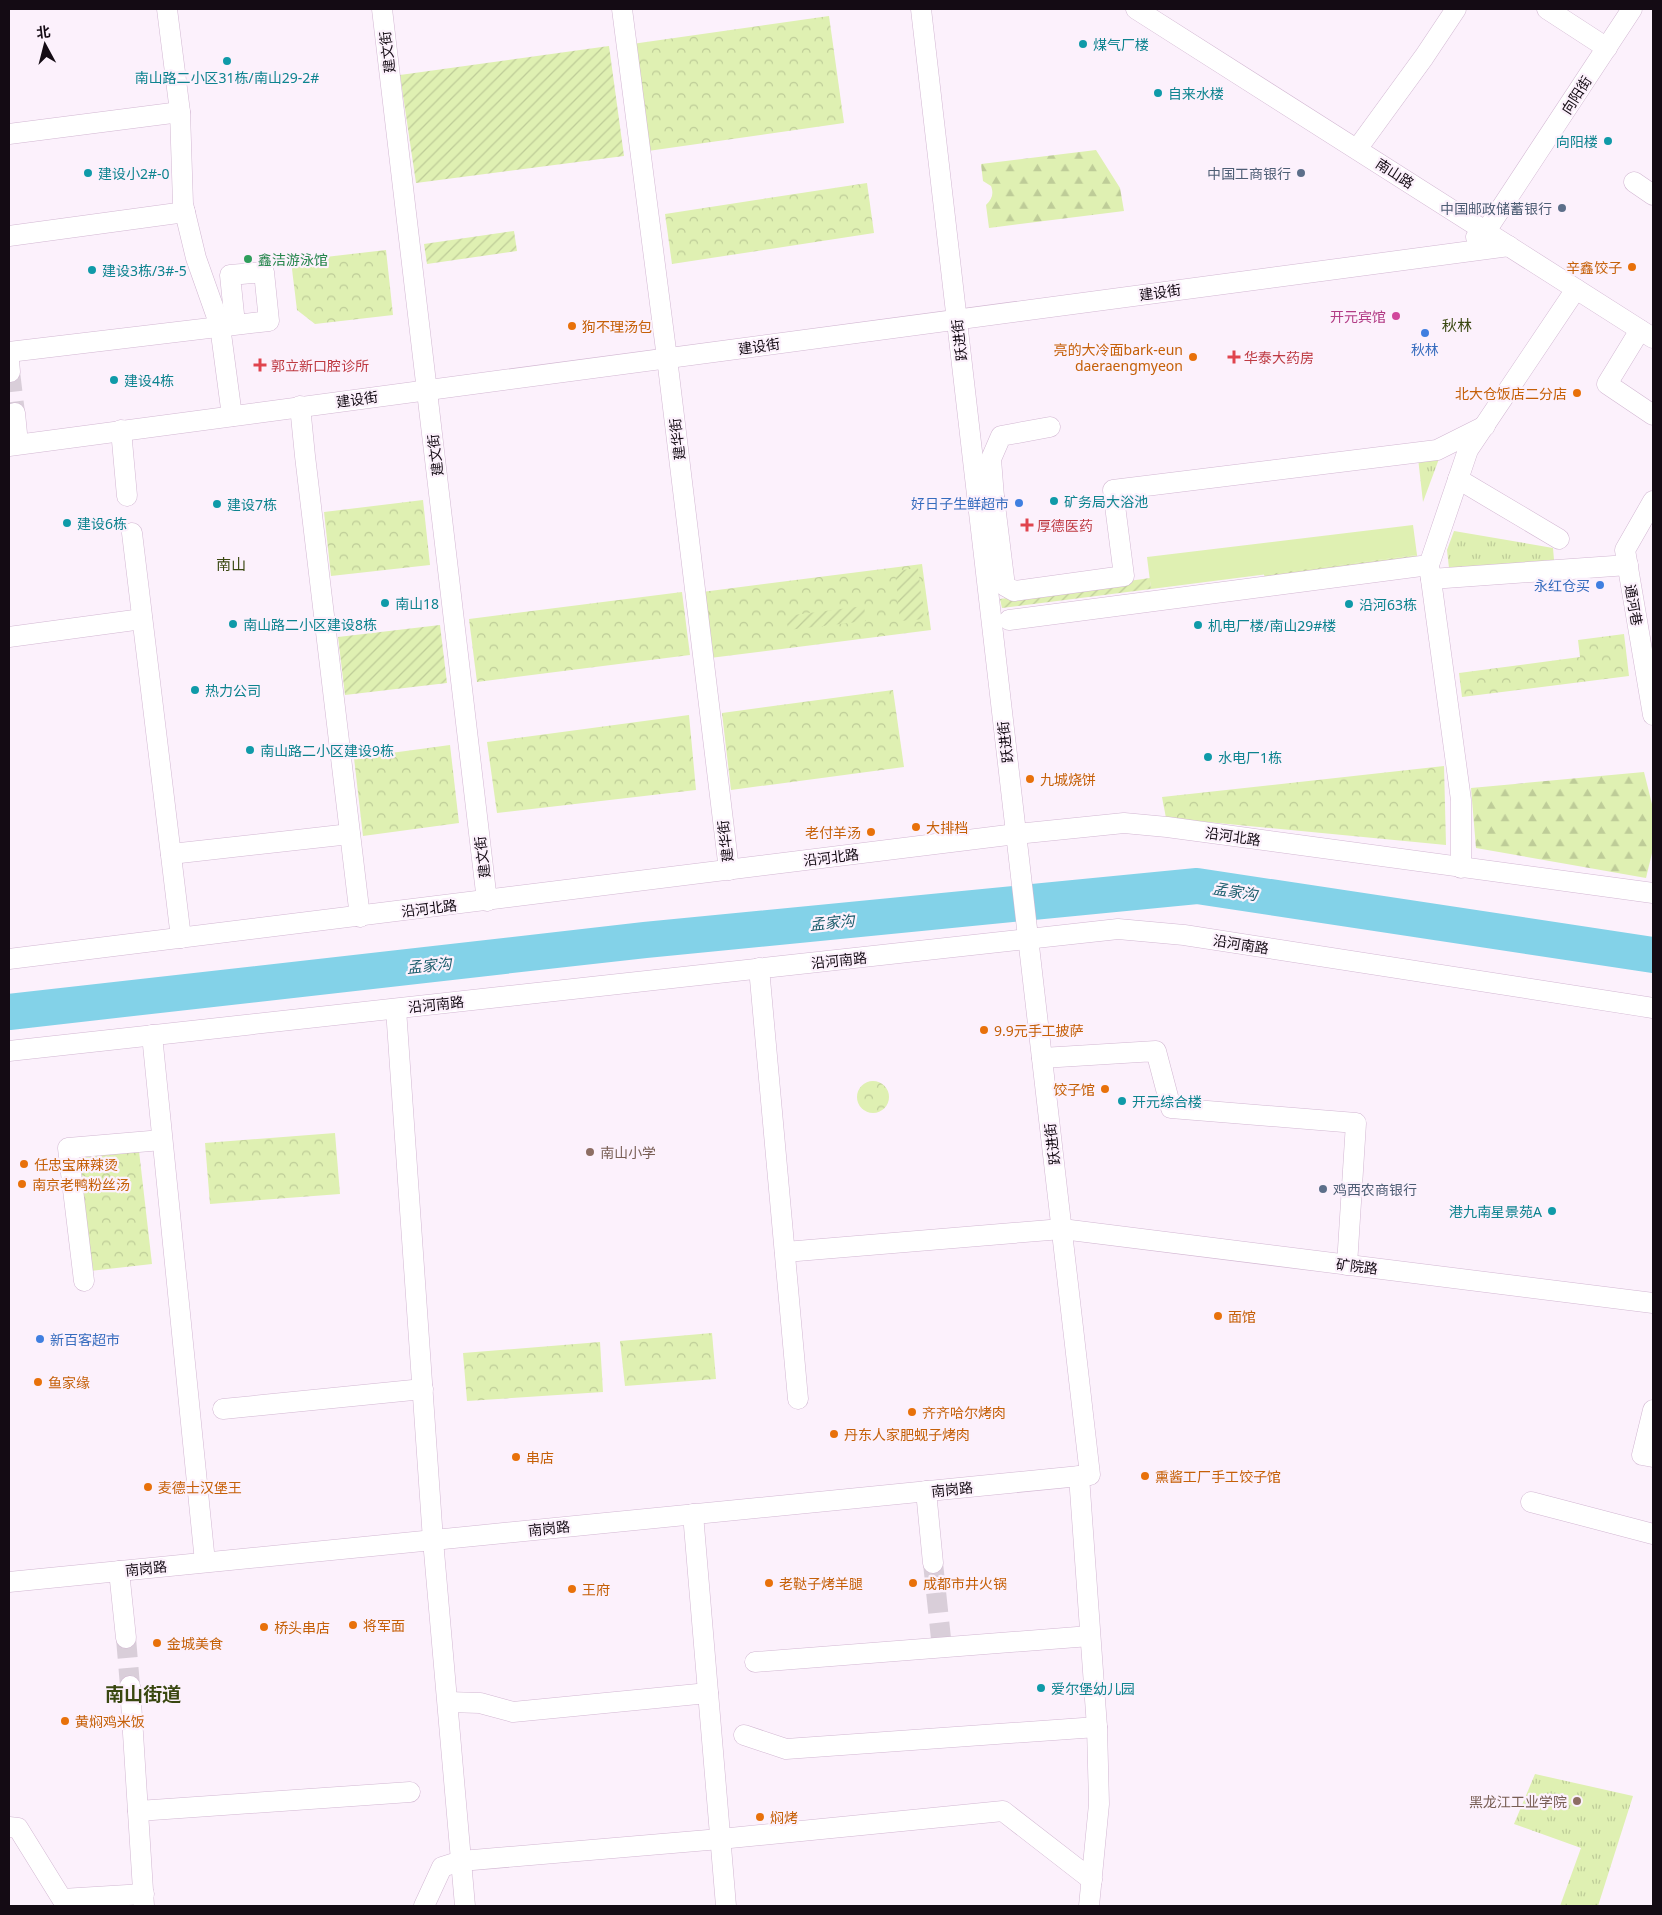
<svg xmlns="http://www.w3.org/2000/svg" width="1662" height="1915" viewBox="0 0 1662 1915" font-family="'Noto Sans','Noto Sans SC',sans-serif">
  <defs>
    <pattern id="grass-tufts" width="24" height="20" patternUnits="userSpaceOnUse" patternTransform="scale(1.25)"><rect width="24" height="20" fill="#dff0b2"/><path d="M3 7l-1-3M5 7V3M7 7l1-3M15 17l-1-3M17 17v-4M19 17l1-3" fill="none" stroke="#becc98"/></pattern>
    <pattern id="forest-firs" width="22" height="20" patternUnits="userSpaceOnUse" patternTransform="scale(1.25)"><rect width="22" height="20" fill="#dff0b2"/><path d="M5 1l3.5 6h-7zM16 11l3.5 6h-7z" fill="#becc98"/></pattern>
    <pattern id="park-crowns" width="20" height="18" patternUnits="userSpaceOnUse" patternTransform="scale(1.25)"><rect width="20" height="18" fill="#dff0b2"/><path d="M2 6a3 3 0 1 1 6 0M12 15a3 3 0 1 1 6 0" fill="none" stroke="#becc98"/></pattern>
    <pattern id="garden-furrows" width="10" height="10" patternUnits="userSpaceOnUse" patternTransform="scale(1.25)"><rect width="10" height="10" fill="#dff0b2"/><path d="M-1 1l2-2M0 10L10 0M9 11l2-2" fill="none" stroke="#becc98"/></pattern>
  </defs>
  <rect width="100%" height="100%" fill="#fcf1fc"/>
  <!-- grass -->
  <g fill="url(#grass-tufts)">
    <path d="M1440,456l-17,46 -5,-44z"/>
    <path d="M1454,531l99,17 1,12 -105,8 -2,-18z"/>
    <path d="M1535,1774l98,22 -35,110h-38l21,-58 -67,-24z"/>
  </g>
  <!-- forest -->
  <g fill="url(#forest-firs)">
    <path d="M1096,150l24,38 4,23 -135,17 -3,-23c6,-6 8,-11 5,-19l-8,-5 -2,-17z"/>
    <path d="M1644,772l9,36v41l-7,29 -170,-30 -5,-60z"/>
  </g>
  <!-- park -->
  <g fill="url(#park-crowns)">
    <path d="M829,16l15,107 -196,28 -16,-107z"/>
    <path d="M867,183l7,50 -202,31 -7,-50z"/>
    <path d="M386,250l7,65 -78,9 -18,-14 -6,-49z"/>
    <path d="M423,500l7,65 -99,11 -7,-64z"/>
    <path d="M922,564l9,66 -221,28 -8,-66z"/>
    <path d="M682,592l8,63 -213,27 -8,-63z"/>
    <path d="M1624,634l5,42 -167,21 -3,-24 121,-16 -2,-17z"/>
    <path d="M893,690l11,77 -173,23 -9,-77z"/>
    <path d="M689,715l7,75 -199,23 -10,-71z"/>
    <path d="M450,745l9,78 -96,13 -9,-78z"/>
    <path d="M1444,766l2,79 -280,-27 -4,-21z"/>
    <circle cx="873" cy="1097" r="16"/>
    <path d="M335,1133l5,61 -130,10 -5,-61z"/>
    <path d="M139,1151l13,113 -62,7 -12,-113z"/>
    <path d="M712,1333l4,46 -91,7 -5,-45z"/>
    <path d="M600,1342l3,50 -136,9 -4,-48z"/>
  </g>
  <!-- garden -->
  <g fill="url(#garden-furrows)">
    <path d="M609,46l15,110 -208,27 -16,-108z"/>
    <path d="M514,231l3,20 -90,13 -3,-20z"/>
    <path d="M1417,555l1,6 -153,19 -1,-6z"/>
    <path d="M918,568l6,51 -24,2 -5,-50z"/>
    <path d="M1150,578l1,11 -149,19 -2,-9z"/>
    <path d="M864,606l2,15 -78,9 -2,-14z"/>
    <path d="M440,625l7,58 -102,12 -7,-58z"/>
  </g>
  <!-- pitch -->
  <path fill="#dff0b2" d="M1413,525l4,30 -266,34 -4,-32z"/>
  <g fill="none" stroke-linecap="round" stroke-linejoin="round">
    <!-- river -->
    <path stroke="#83d2e8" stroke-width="36" d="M9,1012l636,-72 552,-54 456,69"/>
    <!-- minor-tunnel -->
    <g stroke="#d9ced9" stroke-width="20" stroke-dasharray="20 10" stroke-linecap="butt">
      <path d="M10,372l5,41"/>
      <path d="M933,1563l9,85"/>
      <path d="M126,1638l4,48"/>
    </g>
    <!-- minor casing -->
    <g stroke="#d2b7d2" stroke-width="21">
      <g id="minor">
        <path d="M167,9l13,103 3,92 13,54 24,68 12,90"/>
        <path d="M382,9l105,892"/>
        <path d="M622,9l45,349 62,512"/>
        <path d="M1136,9l517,329"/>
        <path d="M1547,9l60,39"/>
        <path d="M9,134l171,-22"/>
        <path d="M1357,149l67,-92 32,-48"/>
        <path d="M1634,182l19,13"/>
        <path d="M9,236l176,-24"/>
        <path d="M1476,237l10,-6 146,-222"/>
        <path d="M1640,330l-33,54 46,31"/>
        <path d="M9,352l260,-31 -5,-49 -34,3 5,49"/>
        <path d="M9,360l1,12"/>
        <path d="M300,406l5,50 55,461"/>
        <path d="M15,413l3,31"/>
        <path d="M121,430l6,66"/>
        <path d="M9,446l1500,-200"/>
        <path d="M1458,479l101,60"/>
        <path d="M994,497l11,89 9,5 110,-15 -11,-86 324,-40 48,-24"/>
        <path d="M982,499l12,-2 -3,-38 10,-23 49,-9"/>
        <path d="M1653,501l-28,49 28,165"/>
        <path d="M132,533l49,405"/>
        <path d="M1431,579l197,-14"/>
        <path d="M1009,620l420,-55"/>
        <path d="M9,637l133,-18"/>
        <path d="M171,854l179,-20"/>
        <path d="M1461,868v-68l-32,-235 39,-115 108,-161"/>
        <path d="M9,959l1007,-125 108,-11 43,4 486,66"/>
        <path d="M759,968l39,431"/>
        <path d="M396,1009l37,531 32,366"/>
        <path d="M152,1035l53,527"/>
        <path d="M9,1051l1109,-122 66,6 469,73"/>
        <path d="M1042,1058l114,-7 15,57 185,15 -9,142"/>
        <path d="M785,1252l277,-23 591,74"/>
        <path d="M84,1281l-16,-133 94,-8"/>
        <path d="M223,1409l200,-20"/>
        <path d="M1653,1410l-11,45 11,2"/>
        <path d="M1079,1476l18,251 2,77 -10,102"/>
        <path d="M926,1491l7,72"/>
        <path d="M1531,1502l122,32"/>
        <path d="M693,1514l33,392"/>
        <path d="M119,1571l7,67"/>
        <path d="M9,1582l1081,-107 -169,-1466"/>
        <path d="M755,1662l335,-26"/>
        <path d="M130,1686l14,220"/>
        <path d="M448,1702l32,1 33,9 195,-19"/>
        <path d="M744,1735l42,14 311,-22"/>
        <path d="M138,1811l272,-19"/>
        <path d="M9,1827l9,1 44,71 82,-5"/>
        <path d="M424,1906l18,-39 19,-6 259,-22 283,-28 89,69"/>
      </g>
    </g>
    <!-- minor -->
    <use href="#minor" stroke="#fff" stroke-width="20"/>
  </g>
  <!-- markers -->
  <g fill="#0f9aa8" stroke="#fcf1fc" stroke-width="2">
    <circle cx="1083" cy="44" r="5"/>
    <circle cx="227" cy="61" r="5"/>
    <circle cx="1158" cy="93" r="5"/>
    <circle cx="1608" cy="141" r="5"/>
    <circle cx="88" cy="173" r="5"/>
    <circle cx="92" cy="270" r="5"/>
    <circle cx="114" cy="380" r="5"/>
    <circle cx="1054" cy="501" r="5"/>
    <circle cx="217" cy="504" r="5"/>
    <circle cx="67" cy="523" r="5"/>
    <circle cx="385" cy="603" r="5"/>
    <circle cx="1349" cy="604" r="5"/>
    <circle cx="233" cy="624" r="5"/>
    <circle cx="1198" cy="625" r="5"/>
    <circle cx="195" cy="690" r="5"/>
    <circle cx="250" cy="750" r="5"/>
    <circle cx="1208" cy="757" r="5"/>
    <circle cx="1122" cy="1101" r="5"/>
    <circle cx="1552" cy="1211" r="5"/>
    <circle cx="1041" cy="1688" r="5"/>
  </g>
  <g fill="#5c6f8a" stroke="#fcf1fc" stroke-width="2">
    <circle cx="1301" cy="173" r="5"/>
    <circle cx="1562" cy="208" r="5"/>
    <circle cx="1323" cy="1189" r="5"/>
  </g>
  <circle fill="#2e9e5b" stroke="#fcf1fc" stroke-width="2" cx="248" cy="259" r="5"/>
  <g fill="#e8710a" stroke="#fcf1fc" stroke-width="2">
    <circle cx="1632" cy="267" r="5"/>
    <circle cx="572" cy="326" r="5"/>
    <circle cx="1193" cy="357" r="5"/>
    <circle cx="1577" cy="393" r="5"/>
    <circle cx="1030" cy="779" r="5"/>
    <circle cx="916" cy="827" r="5"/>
    <circle cx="871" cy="832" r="5"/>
    <circle cx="984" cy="1030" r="5"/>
    <circle cx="1105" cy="1089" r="5"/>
    <circle cx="24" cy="1164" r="5"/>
    <circle cx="22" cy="1184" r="5"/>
    <circle cx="1218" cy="1316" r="5"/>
    <circle cx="38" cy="1382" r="5"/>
    <circle cx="912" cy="1412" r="5"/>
    <circle cx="834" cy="1434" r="5"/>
    <circle cx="516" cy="1457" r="5"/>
    <circle cx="1145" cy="1476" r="5"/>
    <circle cx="148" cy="1487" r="5"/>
    <circle cx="769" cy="1583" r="5"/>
    <circle cx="913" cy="1583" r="5"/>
    <circle cx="572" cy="1589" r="5"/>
    <circle cx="353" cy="1625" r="5"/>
    <circle cx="264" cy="1627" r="5"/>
    <circle cx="157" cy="1643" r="5"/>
    <circle cx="65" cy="1721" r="5"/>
    <circle cx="760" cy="1817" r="5"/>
  </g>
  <circle fill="#d1479c" stroke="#fcf1fc" stroke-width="2" cx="1396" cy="316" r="5"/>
  <g fill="#3f7fe0" stroke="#fcf1fc" stroke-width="2">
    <circle cx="1425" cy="333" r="5"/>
    <circle cx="1019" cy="503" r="5"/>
    <circle cx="1600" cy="585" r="5"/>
    <circle cx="40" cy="1339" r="5"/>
  </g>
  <g fill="#e0444e" stroke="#fcf1fc" stroke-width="2">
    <path d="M1231.5 349.5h5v5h5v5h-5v5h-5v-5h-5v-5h5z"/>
    <path d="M257.5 357.5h5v5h5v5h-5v5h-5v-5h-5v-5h5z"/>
    <path d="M1024.5 517.5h5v5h5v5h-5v5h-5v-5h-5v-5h5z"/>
  </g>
  <g fill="#8d6e63" stroke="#fcf1fc" stroke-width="2">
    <circle cx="590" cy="1152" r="5"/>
    <circle cx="1577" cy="1801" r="5"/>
  </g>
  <g text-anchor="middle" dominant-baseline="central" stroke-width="4.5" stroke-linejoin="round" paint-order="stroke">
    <!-- culture labels -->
    <g font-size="14" fill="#0d838f" stroke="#fcf1fc" text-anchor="start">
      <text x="1093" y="44">煤气厂楼</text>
      <text x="227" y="77" text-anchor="middle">南山路二小区31栋/南山29-2#</text>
      <text x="1168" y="93">自来水楼</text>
      <text x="1598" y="141" text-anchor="end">向阳楼</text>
      <text x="98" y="173">建设小2#-0</text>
      <text x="102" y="270">建设3栋/3#-5</text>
      <text x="124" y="380">建设4栋</text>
      <text x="1064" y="501">矿务局大浴池</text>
      <text x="227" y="504">建设7栋</text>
      <text x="77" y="523">建设6栋</text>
      <text x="395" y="603">南山18</text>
      <text x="1359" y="604">沿河63栋</text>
      <text x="243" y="624">南山路二小区建设8栋</text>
      <text x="1208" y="625">机电厂楼/南山29#楼</text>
      <text x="205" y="690">热力公司</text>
      <text x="260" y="750">南山路二小区建设9栋</text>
      <text x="1218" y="757">水电厂1栋</text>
      <text x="1132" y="1101">开元综合楼</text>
      <text x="1542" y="1211" text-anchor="end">港九南星景苑A</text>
      <text x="1051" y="1688">爱尔堡幼儿园</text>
    </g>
    <!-- street labels -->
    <g font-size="14" fill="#140b14" stroke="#fcf1fc">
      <text transform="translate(387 52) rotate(-97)">建文街</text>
      <text transform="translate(1576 95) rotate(-57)">向阳街</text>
      <text transform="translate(1395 173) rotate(33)">南山路</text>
      <text transform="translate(1160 292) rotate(-8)">建设街</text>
      <text transform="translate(959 340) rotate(-97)">跃进街</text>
      <text transform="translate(759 346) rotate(-8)">建设街</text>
      <text transform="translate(357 399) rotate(-8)">建设街</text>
      <text transform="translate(677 439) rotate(-97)">建华街</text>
      <text transform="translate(435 455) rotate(-97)">建文街</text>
      <text transform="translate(1634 605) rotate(80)">通河巷</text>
      <text transform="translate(1005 742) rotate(-97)">跃进街</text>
      <text transform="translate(1233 836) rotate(8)">沿河北路</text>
      <text transform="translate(725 841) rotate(-97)">建华街</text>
      <text transform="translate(482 857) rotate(-97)">建文街</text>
      <text transform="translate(831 857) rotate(-7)">沿河北路</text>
      <text transform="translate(429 908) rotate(-7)">沿河北路</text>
      <text transform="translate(1241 944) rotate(9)">沿河南路</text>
      <text transform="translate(839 960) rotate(-6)">沿河南路</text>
      <text transform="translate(436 1004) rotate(-6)">沿河南路</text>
      <text transform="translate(1052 1144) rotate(-97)">跃进街</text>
      <text transform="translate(1357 1266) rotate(7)">矿院路</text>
      <text transform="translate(952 1489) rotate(-6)">南岗路</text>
      <text transform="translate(549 1528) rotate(-6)">南岗路</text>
      <text transform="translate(146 1568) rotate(-6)">南岗路</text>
    </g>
    <!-- service labels -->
    <g font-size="14" fill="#4e5e75" stroke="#fcf1fc" text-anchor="end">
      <text x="1291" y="173">中国工商银行</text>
      <text x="1552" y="208">中国邮政储蓄银行</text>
      <text x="1333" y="1189" text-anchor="start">鸡西农商银行</text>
    </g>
    <!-- leisure labels -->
    <g font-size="14" fill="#27864d" stroke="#fcf1fc" text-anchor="start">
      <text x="258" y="259">鑫洁游泳馆</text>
    </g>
    <!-- food labels -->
    <g font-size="14" fill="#c56008" stroke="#fcf1fc" text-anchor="start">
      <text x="1622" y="267" text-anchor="end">辛鑫饺子</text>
      <text x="582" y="326">狗不理汤包</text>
      <text x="1183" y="349" text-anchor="end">亮的大冷面bark-eun<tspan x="1183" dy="16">daeraengmyeon</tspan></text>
      <text x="1567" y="393" text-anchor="end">北大仓饭店二分店</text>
      <text x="1040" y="779">九城烧饼</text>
      <text x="926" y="827">大排档</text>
      <text x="861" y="832" text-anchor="end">老付羊汤</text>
      <text x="994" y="1030">9.9元手工披萨</text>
      <text x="1095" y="1089" text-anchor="end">饺子馆</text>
      <text x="34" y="1164">任忠宝麻辣烫</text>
      <text x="32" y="1184">南京老鸭粉丝汤</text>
      <text x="1228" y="1316">面馆</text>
      <text x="48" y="1382">鱼家缘</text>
      <text x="922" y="1412">齐齐哈尔烤肉</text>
      <text x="844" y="1434">丹东人家肥蚬子烤肉</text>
      <text x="526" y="1457">串店</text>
      <text x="1155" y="1476">熏酱工厂手工饺子馆</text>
      <text x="158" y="1487">麦德士汉堡王</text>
      <text x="779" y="1583">老鞑子烤羊腿</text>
      <text x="923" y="1583">成都市井火锅</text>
      <text x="582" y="1589">王府</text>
      <text x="363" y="1625">将军面</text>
      <text x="274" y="1627">桥头串店</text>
      <text x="167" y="1643">金城美食</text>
      <text x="75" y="1721">黄焖鸡米饭</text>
      <text x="770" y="1817">焖烤</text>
    </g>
    <!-- hotel labels -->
    <g font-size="14" fill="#b23c85" stroke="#fcf1fc" text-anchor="end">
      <text x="1386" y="316">开元宾馆</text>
    </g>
    <!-- shop labels -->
    <g font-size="14" fill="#366cbe" stroke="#fcf1fc" text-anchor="end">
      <text x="1425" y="349" text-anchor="middle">秋林</text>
      <text x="1009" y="503">好日子生鲜超市</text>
      <text x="1590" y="585">永红仓买</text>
      <text x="50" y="1339" text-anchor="start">新百客超市</text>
    </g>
    <!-- health labels -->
    <g font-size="14" fill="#be3a42" stroke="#fcf1fc" text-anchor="start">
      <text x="1244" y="357">华泰大药房</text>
      <text x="271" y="365">郭立新口腔诊所</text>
      <text x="1037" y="525">厚德医药</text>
    </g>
    <!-- education labels -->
    <g font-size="14" fill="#785e54" stroke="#fcf1fc" text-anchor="start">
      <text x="600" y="1152">南山小学</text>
      <text x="1567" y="1801" text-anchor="end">黑龙江工业学院</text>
    </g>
    <!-- neighbourhood labels -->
    <g font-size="15" fill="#394710" stroke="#fcf1fc">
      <text x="1457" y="325">秋林</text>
      <text x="231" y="564">南山</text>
    </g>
    <!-- water labels -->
    <g font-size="15" font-style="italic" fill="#1b5d6c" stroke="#fcf1fc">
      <text transform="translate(1235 891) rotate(9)">孟家沟</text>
      <text transform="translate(832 922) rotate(-6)">孟家沟</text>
      <text transform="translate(429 965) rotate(-6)">孟家沟</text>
    </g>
    <!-- district labels -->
    <g font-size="19" font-weight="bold" fill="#394710" stroke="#fcf1fc">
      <text x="143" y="1694">南山街道</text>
    </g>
  </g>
  <!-- border -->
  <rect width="1662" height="1915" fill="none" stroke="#140b14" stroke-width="20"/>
  <!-- north arrow -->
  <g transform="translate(45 45) rotate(353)" stroke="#fcf1fc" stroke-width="4" paint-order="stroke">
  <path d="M0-4L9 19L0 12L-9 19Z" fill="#140b14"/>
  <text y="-8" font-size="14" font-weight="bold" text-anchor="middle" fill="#140b14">北</text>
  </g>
</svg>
